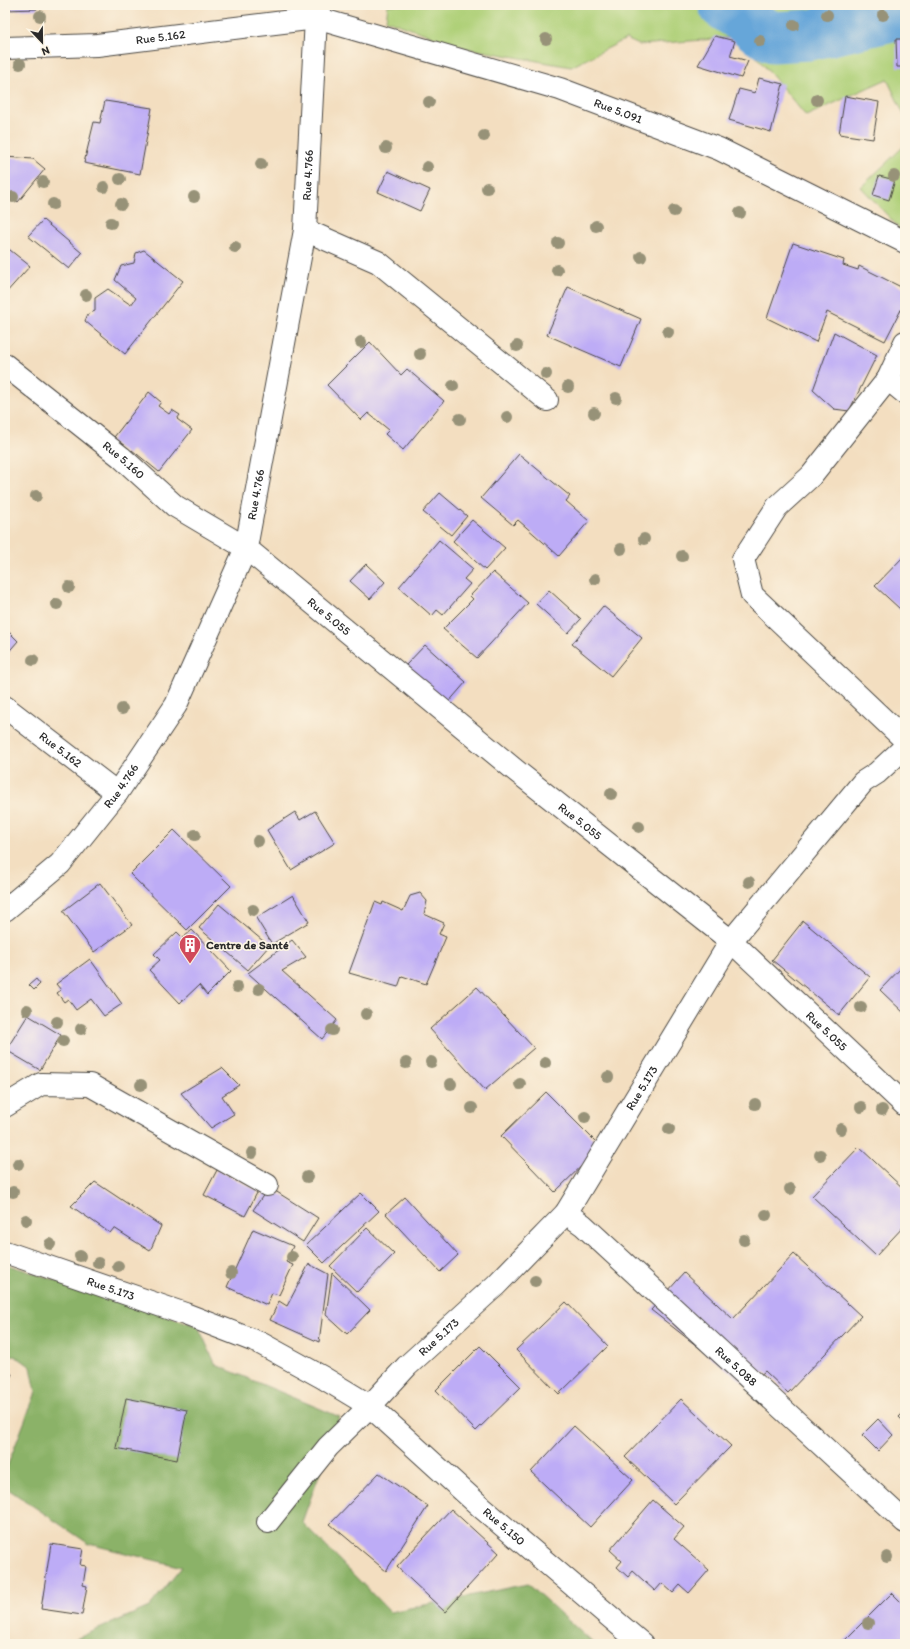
<svg xmlns="http://www.w3.org/2000/svg" width="910" height="1649" viewBox="0 0 910 1649" font-family="Itim,sans-serif">
  <rect width="100%" height="100%" fill="#fcf5e5"/>
  <filter id="ink" filterUnits="userSpaceOnUse"><feTurbulence type="fractalNoise" baseFrequency=".025" numOctaves="2"/><feDisplacementMap in="SourceGraphic" scale="8" xChannelSelector="R" yChannelSelector="G"/><feConvolveMatrix kernelMatrix="1 2 1 2 8 2 1 2 1" color-interpolation-filters="sRGB"/></filter>
  <filter id="wash" filterUnits="userSpaceOnUse"><feTurbulence type="fractalNoise" baseFrequency=".012" numOctaves="4" result="noise"/><feDisplacementMap in="SourceGraphic" scale="16" xChannelSelector="R" yChannelSelector="G"/><feGaussianBlur stdDeviation="0.9" result="paint"/><feColorMatrix in="noise" values="0 0 0 0 0 0 0 0 0 0 0 0 0 0 0 0 0 1.4 0 .05"/><feComposite in="paint" operator="in"/></filter>
  <g filter="url(#wash)">
    <rect width="100%" height="100%" fill="#f3dec0"/>
    <!-- green -->
    <g fill="#afd078" stroke="#6d7e52">
      <path d="M388,5h517v112l-18,-38 -81,37 -66,-79 -101,8 -13,-6 -55,28 -106,-19 -79,-28z"/>
      <path d="M905,145v85h-4l-40,-43z"/>
    </g>
    <!-- forest -->
    <path fill="#8bb268" stroke="#5b6e4a" d="M5,1264l193,62 18,39 124,52 -38,105 88,90 138,-28 66,60h-530l85,-37 33,-40 -93,-23 -84,-57v-15l31,-80 -5,-25 -11,-8 -15,-7z"/>
    <g fill="none" stroke-linecap="round" stroke-linejoin="round">
      <!-- river -->
      <path stroke="#66a6d9" stroke-width="51" d="M724,5l26,17 11,9 12,6 37,-2 95,-22"/>
    </g>
    <g id="blocks">
      <!-- building -->
      <g fill="#bdacf6">
        <path d="M5,5h32v4l-32,1z"/>
        <path d="M715,36l20,5 -5,15 18,5 -7,17 -43,-13z"/>
        <path d="M896,39h9v28h-8z"/>
        <path d="M759,78l24,6 -12,48 -42,-12 10,-31 16,4z"/>
        <path d="M845,96l34,6 -6,37 -34,-5z"/>
        <path d="M105,101l47,7 -12,66 -56,-11 10,-41 6,1z"/>
        <path d="M5,157l28,2 12,10 -27,33 -8,-6 -2,14h-3z"/>
        <path d="M388,171l42,19 -10,21 -42,-19z"/>
        <path d="M879,176l16,4 -6,20 -16,-5z"/>
        <path d="M43,220l39,33 -13,16 -41,-33z"/>
        <path d="M793,243l51,17 -1,5 15,5 1,-4 46,23v13l-20,39 -58,-29 -11,30 -49,-24z"/>
        <path d="M5,246l25,20 -25,28z"/>
        <path d="M144,250l39,31 -58,73 -40,-33 3,-7 7,-3v-13l13,-9 23,16 5,-7 -21,-18 6,-14 13,-3 2,-10z"/>
        <path d="M568,287l73,32 -20,48 -74,-32z"/>
        <path d="M834,332l43,23 -28,56 -15,-2 -21,-19z"/>
        <path d="M370,342l31,33 6,-6 37,32 -41,49 -18,-16 4,-4 -21,-17 -7,7 -34,-35z"/>
        <path d="M149,392l12,10 -3,4 11,8 3,-4 8,5 -3,4 15,11 -33,42 -27,-22 -4,5 -17,-14z"/>
        <path d="M519,454l51,42 -4,5 23,20 -30,35 -41,-36 -5,5 -32,-27z"/>
        <path d="M440,493l27,23 -16,19 -28,-23z"/>
        <path d="M472,520l33,28 -20,22 -32,-29z"/>
        <path d="M439,540l34,29 -9,10 6,5 -27,31 -6,-5 -5,6 -33,-29z"/>
        <path d="M905,555v49l-5,5 -25,-23z"/>
        <path d="M366,564l19,18 -15,17 -20,-18z"/>
        <path d="M493,572l35,31 -51,55 -34,-29 30,-30 -3,-3z"/>
        <path d="M549,590l32,29 -13,14 -32,-29z"/>
        <path d="M603,606l39,32 -31,38 -39,-32z"/>
        <path d="M5,628l13,13 -13,15z"/>
        <path d="M425,645l41,37 -19,22 -41,-39z"/>
        <path d="M315,811l20,32 -44,27 -24,-40 28,-18 5,8z"/>
        <path d="M174,830l57,56 -44,44 -57,-56z"/>
        <path d="M100,883l32,42 -38,27 -31,-41z"/>
        <path d="M420,893l7,8 -3,13 20,9 -5,11 7,3 -20,47 -24,-8 -4,11 -49,-14 26,-71 7,3 1,-3 20,9 7,-15z"/>
        <path d="M293,895l16,27 -37,22 -16,-26z"/>
        <path d="M219,904l50,42 -21,24 -49,-42z"/>
        <path d="M803,921l67,56 -31,38 -67,-55z"/>
        <path d="M192,930l39,41 -24,24 -8,-10 -19,18 -31,-33 11,-10 -6,-6 23,-22 6,6z"/>
        <path d="M292,940l14,17 -24,14 55,49 -15,19 -74,-66z"/>
        <path d="M90,959l32,45 -18,12 -13,-17 -15,11 -8,-11 -4,3 -7,-9 4,-3 -5,-6z"/>
        <path d="M905,964v50l-25,-24z"/>
        <path d="M36,979l4,5 -6,6 -5,-5z"/>
        <path d="M477,987l57,61 -49,42 -55,-61z"/>
        <path d="M28,1015l33,20 -21,35 -34,-20z"/>
        <path d="M222,1068l17,17 -17,11 12,18 -23,14 -30,-35z"/>
        <path d="M546,1092l55,55 -46,45 -54,-56z"/>
        <path d="M859,1147l46,43v35l-29,31 -64,-60z"/>
        <path d="M217,1170l41,21 -13,25 -41,-21z"/>
        <path d="M95,1182l66,44 -11,25 -36,-23 -4,5 -39,-27z"/>
        <path d="M269,1187l49,31 -15,24 -50,-32z"/>
        <path d="M361,1193l18,18 -55,52 -18,-18z"/>
        <path d="M405,1197l53,58 -18,17 -54,-58z"/>
        <path d="M367,1228l27,26 -37,38 -27,-26z"/>
        <path d="M253,1229l40,17 -7,16 7,3 -14,30 -7,-2 -5,12 -40,-18z"/>
        <path d="M794,1254l67,62 -73,77 -23,-22 -17,15 -97,-76 33,-37 49,46z"/>
        <path d="M309,1264l19,10 -9,68 -49,-22 9,-19 8,5z"/>
        <path d="M332,1273l38,37 -23,24 -21,-19z"/>
        <path d="M566,1302l42,44 -49,48 -43,-44z"/>
        <path d="M480,1346l41,41 -45,44 -40,-41z"/>
        <path d="M5,1371l7,3 -7,14z"/>
        <path d="M126,1398l61,12 -10,50 -61,-12z"/>
        <path d="M681,1399l50,47 -57,58 -49,-47z"/>
        <path d="M905,1411v12l-6,-6z"/>
        <path d="M878,1419l15,16 -15,16 -16,-16z"/>
        <path d="M574,1426l59,54 -43,47 -59,-55z"/>
        <path d="M379,1473l49,33 -42,65 -56,-47z"/>
        <path d="M653,1500l31,27 -10,12 35,31 -20,23 -9,-8 -7,8 -11,-10 -7,8 -22,-20 -5,6 -11,-10 5,-6 -12,-11z"/>
        <path d="M451,1509l48,44 -54,59 -48,-45z"/>
        <path d="M51,1544l32,5 -3,16 6,1 -3,19 4,1 -5,29 -41,-6z"/>
        <path d="M892,1593l13,13v38h-64z"/>
      </g>
    </g>
  </g>
  <g filter="url(#ink)">
    <use href="#blocks" fill-opacity="0" stroke="#494641" stroke-width="1"/>
    <g fill="none" stroke-linecap="round" stroke-linejoin="round">
      <!-- minor casing -->
      <g stroke="#494641" stroke-width="24">
        <g id="minor">
          <path id="s1" d="M5,48l92,-3 219,-27 244,71 159,60 186,93"/>
          <path d="M305,230l73,32 169,138"/>
          <path d="M905,342l-17,37 17,14"/>
          <path id="s2" d="M5,365l116,92 54,49 71,42 269,222 216,171 174,164"/>
          <path d="M888,379l-77,97 -34,31 -34,52 9,36 153,145"/>
          <path id="s3" d="M5,707l112,86"/>
          <path id="s4" d="M5,910l55,-46 57,-71 59,-88 70,-157 59,-318 11,-212 3,-13"/>
          <path d="M5,1106l36,-22 49,1 177,100"/>
          <path id="s5" d="M566,1213l17,12 322,297"/>
          <path id="s6" d="M5,1252l180,62 75,29 62,34 48,29 37,-40 89,-81 70,-72 165,-272 132,-159 14,-9 28,-26"/>
          <path id="s7" d="M268,1522l60,-75 42,-41 111,101 161,137"/>
        </g>
      </g>
      <!-- minor -->
      <use href="#minor" stroke="#fff" stroke-width="22"/>
    </g>
    <!-- trees -->
    <g fill="#979278">
      <circle cx="827" cy="15" r="6"/>
      <circle cx="883" cy="15" r="6"/>
      <circle cx="40" cy="16" r="6"/>
      <circle cx="794" cy="25" r="6"/>
      <circle cx="546" cy="39" r="6"/>
      <circle cx="760" cy="41" r="6"/>
      <circle cx="20" cy="64" r="6"/>
      <circle cx="817" cy="100" r="6"/>
      <circle cx="429" cy="102" r="6"/>
      <circle cx="484" cy="136" r="6"/>
      <circle cx="386" cy="148" r="6"/>
      <circle cx="261" cy="164" r="6"/>
      <circle cx="427" cy="167" r="6"/>
      <circle cx="894" cy="176" r="6"/>
      <circle cx="120" cy="179" r="6"/>
      <circle cx="43" cy="182" r="6"/>
      <circle cx="104" cy="187" r="6"/>
      <circle cx="487" cy="188" r="6"/>
      <circle cx="13" cy="197" r="6"/>
      <circle cx="194" cy="197" r="6"/>
      <circle cx="53" cy="204" r="6"/>
      <circle cx="121" cy="204" r="6"/>
      <circle cx="674" cy="211" r="6"/>
      <circle cx="740" cy="213" r="6"/>
      <circle cx="111" cy="223" r="6"/>
      <circle cx="596" cy="226" r="6"/>
      <circle cx="558" cy="243" r="6"/>
      <circle cx="235" cy="247" r="6"/>
      <circle cx="641" cy="257" r="6"/>
      <circle cx="557" cy="270" r="6"/>
      <circle cx="86" cy="295" r="6"/>
      <circle cx="668" cy="332" r="6"/>
      <circle cx="361" cy="342" r="6"/>
      <circle cx="517" cy="346" r="6"/>
      <circle cx="420" cy="354" r="6"/>
      <circle cx="546" cy="374" r="6"/>
      <circle cx="453" cy="386" r="6"/>
      <circle cx="568" cy="387" r="6"/>
      <circle cx="616" cy="398" r="6"/>
      <circle cx="594" cy="413" r="6"/>
      <circle cx="507" cy="417" r="6"/>
      <circle cx="460" cy="419" r="6"/>
      <circle cx="36" cy="496" r="6"/>
      <circle cx="644" cy="539" r="6"/>
      <circle cx="621" cy="549" r="6"/>
      <circle cx="682" cy="556" r="6"/>
      <circle cx="595" cy="579" r="6"/>
      <circle cx="69" cy="587" r="6"/>
      <circle cx="57" cy="604" r="6"/>
      <circle cx="33" cy="660" r="6"/>
      <circle cx="122" cy="709" r="6"/>
      <circle cx="611" cy="794" r="6"/>
      <circle cx="639" cy="827" r="6"/>
      <circle cx="195" cy="835" r="6"/>
      <circle cx="258" cy="841" r="6"/>
      <circle cx="749" cy="882" r="6"/>
      <circle cx="253" cy="910" r="6"/>
      <circle cx="237" cy="987" r="6"/>
      <circle cx="259" cy="989" r="6"/>
      <circle cx="861" cy="1007" r="6"/>
      <circle cx="27" cy="1010" r="6"/>
      <circle cx="366" cy="1014" r="6"/>
      <circle cx="57" cy="1022" r="6"/>
      <circle cx="81" cy="1029" r="6"/>
      <circle cx="332" cy="1030" r="6"/>
      <circle cx="63" cy="1041" r="6"/>
      <circle cx="431" cy="1062" r="6"/>
      <circle cx="406" cy="1063" r="6"/>
      <circle cx="545" cy="1063" r="6"/>
      <circle cx="608" cy="1077" r="6"/>
      <circle cx="451" cy="1084" r="6"/>
      <circle cx="520" cy="1084" r="6"/>
      <circle cx="141" cy="1085" r="6"/>
      <circle cx="755" cy="1104" r="6"/>
      <circle cx="861" cy="1107" r="6"/>
      <circle cx="472" cy="1108" r="6"/>
      <circle cx="882" cy="1110" r="6"/>
      <circle cx="585" cy="1117" r="6"/>
      <circle cx="669" cy="1129" r="6"/>
      <circle cx="841" cy="1129" r="6"/>
      <circle cx="252" cy="1153" r="6"/>
      <circle cx="820" cy="1155" r="6"/>
      <circle cx="18" cy="1164" r="6"/>
      <circle cx="307" cy="1177" r="6"/>
      <circle cx="790" cy="1189" r="6"/>
      <circle cx="13" cy="1192" r="6"/>
      <circle cx="766" cy="1215" r="6"/>
      <circle cx="26" cy="1220" r="6"/>
      <circle cx="744" cy="1240" r="6"/>
      <circle cx="50" cy="1244" r="6"/>
      <circle cx="80" cy="1256" r="6"/>
      <circle cx="292" cy="1257" r="6"/>
      <circle cx="98" cy="1263" r="6"/>
      <circle cx="118" cy="1266" r="6"/>
      <circle cx="231" cy="1273" r="6"/>
      <circle cx="535" cy="1281" r="6"/>
      <circle cx="887" cy="1557" r="6"/>
      <circle cx="868" cy="1623" r="6"/>
    </g>
  </g>
  <!-- icons -->
  <defs>
    <g id="building-pin" transform="scale(1.15)"><path d="M0 17L-7.5 6A9.5 9.5 0 1 1 7.5 6Z" fill="#d1495b" stroke="#fcf5e5"/><path d="M-4-6H4V6H1V3H-1V6H-4ZM-2.5-4.3h1.7v1.8h-1.7ZM.8-4.3h1.7v1.8H.8ZM-2.5-1h1.7V.8h-1.7ZM.8-1h1.7V.8H.8Z" fill="#fff"/></g>
  </defs>
  <g fill-rule="evenodd">
    <use href="#building-pin" x="190" y="945"/>
  </g>
  <g text-anchor="middle" dominant-baseline="central" stroke-width="3.5" stroke-linejoin="round" paint-order="stroke">
    <!-- street labels -->
    <g font-size="12" fill="#2b2b2b" stroke="#fcf5e5">
      <text stroke="none"><textPath href="#s1" startOffset="156">Rue 5.162</textPath></text>
      <text stroke="none"><textPath href="#s1" startOffset="629">Rue 5.091</textPath></text>
      <text stroke="none"><textPath href="#s4" startOffset="819">Rue 4.766</textPath></text>
      <text stroke="none"><textPath href="#s2" startOffset="152">Rue 5.160</textPath></text>
      <text stroke="none"><textPath href="#s4" startOffset="495">Rue 4.766</textPath></text>
      <text stroke="none"><textPath href="#s2" startOffset="411">Rue 5.055</textPath></text>
      <text stroke="none"><textPath href="#s3" startOffset="70">Rue 5.162</textPath></text>
      <text stroke="none"><textPath href="#s4" startOffset="171">Rue 4.766</textPath></text>
      <text stroke="none"><textPath href="#s2" startOffset="735">Rue 5.055</textPath></text>
      <text stroke="none"><textPath href="#s2" startOffset="1059">Rue 5.055</textPath></text>
      <text stroke="none"><textPath href="#s6" startOffset="819">Rue 5.173</textPath></text>
      <text stroke="none"><textPath href="#s6" startOffset="112">Rue 5.173</textPath></text>
      <text stroke="none"><textPath href="#s6" startOffset="495">Rue 5.173</textPath></text>
      <text stroke="none"><textPath href="#s5" startOffset="229">Rue 5.088</textPath></text>
      <text stroke="none"><textPath href="#s7" startOffset="335">Rue 5.150</textPath></text>
    </g>
    <!-- poi labels -->
    <g font-size="12" font-weight="bold" fill="#2b2b2b" stroke="#fcf5e5" text-anchor="start">
      <text x="206" y="945">Centre de Santé</text>
    </g>
  </g>
  <!-- margin -->
  <rect width="910" height="1649" fill="none" stroke="#fcf5e5" stroke-width="20"/>
  <!-- north arrow -->
  <g transform="translate(42 42) rotate(158)" stroke="#fcf5e5" stroke-width="3" paint-order="stroke">
  <path d="M0-3L7 15L0 10L-7 15Z" fill="#2b2b2b"/>
  <text y="-6" font-size="11" font-weight="bold" text-anchor="middle" fill="#2b2b2b">N</text>
  </g>
</svg>
